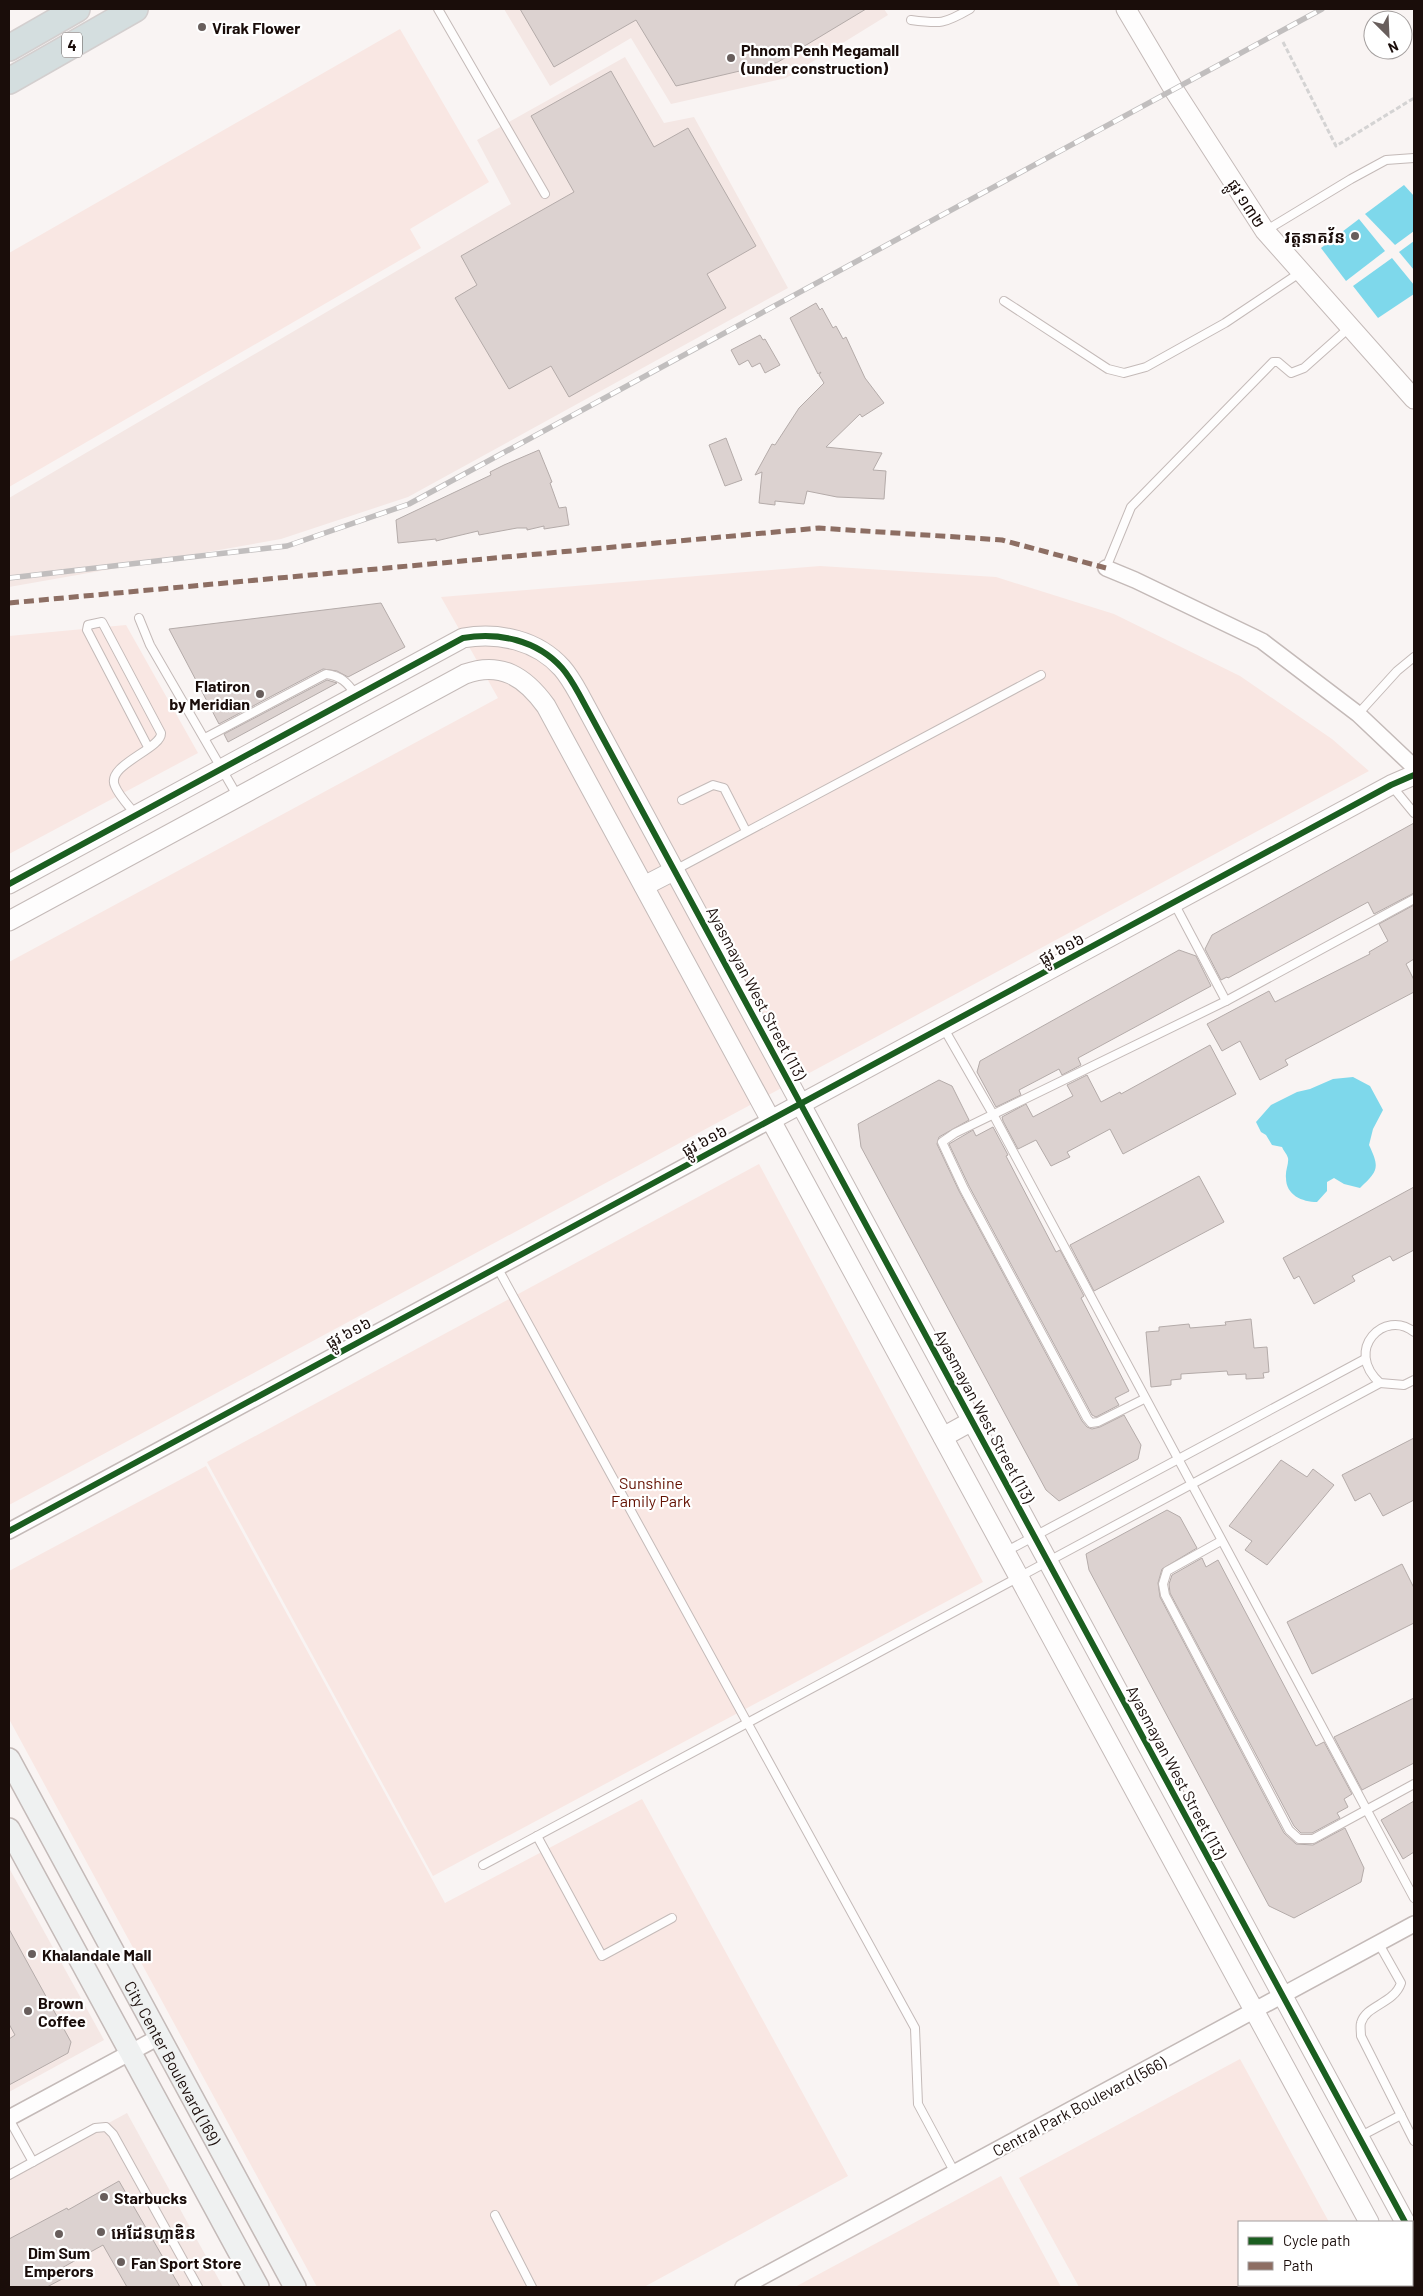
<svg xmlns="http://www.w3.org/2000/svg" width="1423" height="2296" viewBox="0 0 1423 2296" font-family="Barlow,'Noto Sans Khmer',sans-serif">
  <rect width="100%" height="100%" fill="#f9f4f3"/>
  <!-- built -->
  <g fill="#f4e7e4">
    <path d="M504,9h380l4,6 -102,63 -115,26 -40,-66 -81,48z"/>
    <path d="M625,57l39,66 30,-6 94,171 -380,209 -127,42 -272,48v-89l502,-294 -34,-64z"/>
    <path d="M9,1868l95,172 -95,52z"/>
    <path d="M127,2113l96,174h-214v-110z"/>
  </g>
  <!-- green -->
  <g fill="#f9e7e3">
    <path d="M400,29l89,153 -79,47 11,19 -412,239v-234z"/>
    <path d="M820,566l176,11 118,37 126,62 92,63 37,32 -1360,734v-543l489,-264 -57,-101z"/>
    <path d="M126,625l72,128 -189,101v-218z"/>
    <path d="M759,1164l224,418 -550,294 -226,-414z"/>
    <path d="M206,1466l239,437 197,-104 206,377 -204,111h-327l-308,-568v-148z"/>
    <path d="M1240,2059l89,163h-90v63h124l1,2h-285l-60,-109z"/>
    <path d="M1001,2176l60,111h-266z"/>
  </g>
  <!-- water -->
  <g fill="#7ed8eb">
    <path d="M1404,185l10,11v35l-19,14 -30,-31z"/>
    <path d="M1359,219l26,32 -39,30 -25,-33z"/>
    <path d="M1414,241v29l-15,-18z"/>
    <path d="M1392,258l22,27v9l-36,24 -25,-32z"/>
    <path d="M1353,1077l17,9 13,24 -10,19 -4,16c11,23 9,26 -9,43l-16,-4 -10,-6 -7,4v9l-10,11c-15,0 -31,-7 -31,-24 -1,-7 3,-14 2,-20 -1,-4 -5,-8 -6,-11l-10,-2 -6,-10 -5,-3 -5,-10 15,-17 26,-13 13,-3 23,-10z"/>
  </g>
  <!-- building -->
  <g fill="#dcd2d0" stroke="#b4aba9">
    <path d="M520,9h346l-88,53 -102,24 -40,-66 -82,47z"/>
    <path d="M611,71l43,76 34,-19 68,118 -49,28 19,34 -157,89 -18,-31 -42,23 -54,-91 22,-13 -16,-29 113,-64 -43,-76z"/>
    <path d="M816,303l4,7 2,-2 11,20 3,-2 7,13 3,-2 19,41 19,25 -22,14 -2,-3 -34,33 56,6 -9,17 13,1 -2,28 -47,-2 -30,-6 -3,13 -29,-3v4l-16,-2 3,-31 -7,3 17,-31 3,1 24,-37 25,-25 -5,-8 2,-3 -3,2 -28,-56z"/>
    <path d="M760,335l3,5 2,-1 15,26 -15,8 -5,-10 -8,4 -4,-7 -9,5 -8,-15z"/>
    <path d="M726,438l16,42 -17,6 -16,-41z"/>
    <path d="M539,450l13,32 -2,1 9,25 7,-1 3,18 -25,4v-3l-17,4v-2h-10l-38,7 -1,-4 -42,10v-2l-38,4 -2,-23 95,-45 -1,-3 14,-7z"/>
    <path d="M381,603l24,44 -57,30 -11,-6 -14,-2 -104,55 -50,-95z"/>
    <path d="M327,680l10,3 -109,59 -4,-8z"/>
    <path d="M1414,823v70l-40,21 -6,-12 -140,76 -1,-1 -6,3 -16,-31 7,-14z"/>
    <path d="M1414,905v54l-8,5 8,16v12l-129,68 3,5 -28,15 -20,-39 -18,10 -15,-27 62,-33 6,11 95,-48 -1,-2 19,-11 -9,-17z"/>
    <path d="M1179,950l17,6 15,30 -133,72 3,7 -19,10 -3,-6 -40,21 2,5 -25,12 -19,-35 3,-11z"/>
    <path d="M1210,1045l26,49 -113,60 -13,-25 -43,23 3,5 -19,9 -15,-26 -18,9 -15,-28 -1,-4 24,-13 7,13 40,-21 -6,-11 20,-10 14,27 19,-10 1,2z"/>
    <path d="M939,1080l13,6 17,34 -30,17 -2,7 22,47 123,230 5,6 5,2 8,-2 24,-12 17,30 -3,14 -79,42 -13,-11 -185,-343 -3,-23z"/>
    <path d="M993,1127l15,28 -2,1 50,96 4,-2 24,46 -3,2 48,93 -14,7 4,7 -23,12 -4,-2 -123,-229 -20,-42 24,-14 3,6z"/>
    <path d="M1199,1176l25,46 -130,69 -24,-46z"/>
    <path d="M1414,1187v63l-21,11 -3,-5 -38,20 3,5 -41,23 -15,-28 -5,3 -11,-21z"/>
    <path d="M1251,1319l3,29 13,-1 2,25 -6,1 1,5 -18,1v-5l-18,1 -1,-4 -46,3v5l-10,1v5l-20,2 -5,-55 13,-1v-4l30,-3 1,4 36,-3 -1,-3z"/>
    <path d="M1414,1438v62l-31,16 -13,-23 -15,8 -13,-26z"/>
    <path d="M1281,1460l26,17 6,-8 21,16 -67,80 -22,-15 7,-9 -23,-15z"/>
    <path d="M1167,1510l13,7 17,31 -35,21 -4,14 2,14 124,236 12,11 17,1 32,-17 19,40 -3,14 -67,36 -25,-12 -180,-336 -3,-16z"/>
    <path d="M1202,1558l4,9 12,-7 98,186 8,-4 28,52 -8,5 4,8 -11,6 3,5 -28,15h-11l-7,-7 -124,-233 -1,-9 3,-9z"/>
    <path d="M1402,1564l12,24v35l-102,51 -25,-52z"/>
    <path d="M1414,1698v65l-52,27 -28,-53z"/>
    <path d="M1414,1801v51l-11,7 -22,-39z"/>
    <path d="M9,1929l62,113 -3,11 -59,32v-46l6,-4 -6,-11z"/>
    <path d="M119,2181l61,106h-53l-24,-42 -43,24 4,9 -17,9h-38v-48l58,-31 1,2z"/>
  </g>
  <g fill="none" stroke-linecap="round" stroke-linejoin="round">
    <!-- service casing -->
    <g stroke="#c4bab8" stroke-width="10">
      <g id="service">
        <path d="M438,9l107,185"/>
        <path d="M911,20c30,4 33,4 59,-11"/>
        <path d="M1265,231l86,-52 35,-19 28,-2"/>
        <path d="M1004,301l104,68 16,4 22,-6 79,-44 76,-51"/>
        <path d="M1106,568l25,-61 142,-145h5l13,11 13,-5 46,-41"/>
        <path d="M139,618l11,27 88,152"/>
        <path d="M1358,714l39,-43 17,-14"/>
        <path d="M205,738l121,-64c15,2 21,8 30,21"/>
        <path d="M1391,785l23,28"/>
        <path d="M682,800l31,-15 11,3 22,43"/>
        <path d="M136,815c-7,-9 -17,-19 -21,-29 -10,-21 47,-37 46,-53l-59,-111 -14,3 -1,5 61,117"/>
        <path d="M675,870l366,-195"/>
        <path d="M1174,903l52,98"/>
        <path d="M943,1027l51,89 420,782"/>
        <path d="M497,1267l418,761 3,76 37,69"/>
        <path d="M1414,1332c-29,-24 -71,18 -34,51l24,2 10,-5"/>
        <path d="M1144,1399l-46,23 -7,1 -4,-5 -123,-229 -22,-47 13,-9 271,-132 188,-102"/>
        <path d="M1221,1541l-54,30 -4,13 2,11 124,235 10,9h14l101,-55"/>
        <path d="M1005,1552l360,-193"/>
        <path d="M537,1836l65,120 70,-38"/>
        <path d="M483,1865l897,-482"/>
        <path d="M1379,1944l22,39c-7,21 -35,22 -40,40 -1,3 0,9 0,13l53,105"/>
        <path d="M9,2119l24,43"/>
        <path d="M1359,2137l42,-22"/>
        <path d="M9,2175l86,-47 11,-1 7,7 85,153"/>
        <path d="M495,2215l37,72"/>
      </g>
    </g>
    <!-- minor casing -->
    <g stroke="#c4bab8" stroke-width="18">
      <g id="minor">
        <path d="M1106,568l29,12 127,61 96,73 56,53"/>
        <path d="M9,1531l762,-411"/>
        <path d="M9,2118l150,-81"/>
        <path d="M1403,2285l1,2"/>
        <path d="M743,2287l671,-363"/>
      </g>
    </g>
    <!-- tertiary casing -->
    <g stroke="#c4bab8" stroke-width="21">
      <g id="tertiary">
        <path d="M1126,9l48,81 91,141 149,168"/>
        <path d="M9,884l454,-246c36,-6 74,2 99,30 7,8 12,17 17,26l826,1528"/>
        <path d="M644,886l31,-16"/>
        <path d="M9,921l456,-247c36,-13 60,3 81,32l823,1516"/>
        <path d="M771,1120l620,-335 23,-10"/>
        <path d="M943,1437l29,-16"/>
        <path d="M1412,2235l2,5"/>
        <path d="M1412,2274l2,-1"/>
      </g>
    </g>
    <!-- secondary casing -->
    <g stroke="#c4bab8" stroke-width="24">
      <g id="secondary">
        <path id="s1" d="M9,1759l286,528"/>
        <path d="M9,1829l249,458"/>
      </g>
    </g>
    <!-- trunk casing -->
    <g stroke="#d3cfcf" stroke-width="28">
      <g id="trunk">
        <path d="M9,48l68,-39"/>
        <path d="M9,81l126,-72"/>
      </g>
    </g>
    <!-- path -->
    <path stroke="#d4d3d3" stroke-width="3" stroke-dasharray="5 2.5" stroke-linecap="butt" d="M1283,42l53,104 78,-48"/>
    <!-- service -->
    <use href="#service" stroke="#fefdfd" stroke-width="8"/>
    <!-- minor -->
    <use href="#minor" stroke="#fefdfd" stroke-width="15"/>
    <!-- tertiary -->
    <use href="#tertiary" stroke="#fefdfd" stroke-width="19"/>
    <!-- secondary -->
    <use href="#secondary" stroke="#eff1f1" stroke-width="21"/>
    <!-- trunk -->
    <use href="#trunk" stroke="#d4dedf" stroke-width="25"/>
    <!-- rail casing -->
    <g stroke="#c1bebe" stroke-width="5.5">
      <path id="rail" d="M9,578l278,-32 122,-42 913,-495"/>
    </g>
    <!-- rail -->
    <use href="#rail" stroke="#fff" stroke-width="4" stroke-dasharray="11" stroke-linecap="butt"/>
    <!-- quiet -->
    <path stroke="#8d6e63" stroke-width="5" stroke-dasharray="10 5" stroke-linecap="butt" d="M9,603l810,-75 183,12 104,28"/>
    <!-- cycleway casing -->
    <g stroke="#fff" stroke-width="9">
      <g id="cycleway">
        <path d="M9,884l454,-246c36,-6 74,2 99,30 7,8 12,17 17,26l826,1528"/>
        <path d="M9,1531l1382,-746 23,-10"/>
      </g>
    </g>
    <!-- cycleway -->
    <use href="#cycleway" stroke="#1b5e20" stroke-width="6"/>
  </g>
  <!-- markers -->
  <g fill="#685e5c" stroke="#fff" stroke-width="2">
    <circle cx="202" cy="27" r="5"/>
    <circle cx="731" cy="58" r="5"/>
    <circle cx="1355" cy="236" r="5"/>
    <circle cx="260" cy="694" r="5"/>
    <circle cx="32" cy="1954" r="5"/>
    <circle cx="28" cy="2011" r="5"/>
    <circle cx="104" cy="2197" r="5"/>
    <circle cx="101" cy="2232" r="5"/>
    <circle cx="59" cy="2234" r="5"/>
    <circle cx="121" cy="2262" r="5"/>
  </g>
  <g text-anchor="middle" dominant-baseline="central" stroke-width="4.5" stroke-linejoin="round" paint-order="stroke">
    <!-- shield labels -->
    <rect fill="#fff" stroke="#5f5654" stroke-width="1" x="62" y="32.5" width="20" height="25" rx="4"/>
    <g font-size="15" font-weight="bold" fill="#1a0d0a">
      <text x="72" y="45">4</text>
    </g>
    <!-- poi labels -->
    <g font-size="16" font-weight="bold" fill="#1a0d0a" stroke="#fff" text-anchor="start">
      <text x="212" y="27">Virak Flower</text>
      <text x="741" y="49">Phnom Penh Megamall<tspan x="741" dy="18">(under construction)</tspan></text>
      <text x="1345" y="236" text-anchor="end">វត្តនាគវ័ន</text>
      <text x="250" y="685" text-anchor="end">Flatiron<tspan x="250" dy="18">by Meridian</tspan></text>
      <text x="42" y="1954">Khalandale Mall</text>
      <text x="38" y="2002">Brown<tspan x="38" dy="18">Coffee</tspan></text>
      <text x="114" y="2197">Starbucks</text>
      <text x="111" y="2232">អេដែនហ្គាឌិន</text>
      <text x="59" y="2252" text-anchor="middle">Dim Sum<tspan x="59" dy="18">Emperors</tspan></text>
      <text x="131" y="2262">Fan Sport Store</text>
    </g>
    <!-- street labels -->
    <g font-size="16" fill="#1a0d0a" stroke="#fff">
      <text transform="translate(1247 203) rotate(57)">ផ្លូវ ១៣២</text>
      <text transform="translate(1061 948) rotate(-28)">ផ្លូវ ៦១៦</text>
      <text transform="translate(757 993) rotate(62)">Ayasmayan West Street (113)</text>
      <text transform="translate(704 1140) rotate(-28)">ផ្លូវ ៦១៦</text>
      <text transform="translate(348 1332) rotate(-28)">ផ្លូវ ៦១៦</text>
      <text transform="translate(985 1416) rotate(62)">Ayasmayan West Street (113)</text>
      <text transform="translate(1177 1772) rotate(62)">Ayasmayan West Street (113)</text>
      <text stroke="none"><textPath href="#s1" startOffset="345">City Center Boulevard (169)</textPath></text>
      <text transform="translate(1079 2106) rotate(-28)">Central Park Boulevard (566)</text>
    </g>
    <!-- park labels -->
    <g font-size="16" fill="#631001" stroke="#fff">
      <text x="651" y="1482">Sunshine<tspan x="651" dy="18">Family Park</tspan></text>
    </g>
  </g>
  <!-- border -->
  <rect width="1423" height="2296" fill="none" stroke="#1a0d0a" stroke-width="20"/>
  <!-- legend -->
  <rect x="1238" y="2221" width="175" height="65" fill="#ffffff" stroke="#a39e9d"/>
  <rect x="1248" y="2237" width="25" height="8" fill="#1b5e20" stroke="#a39e9d"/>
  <text x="1283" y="2246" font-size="15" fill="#1a0d0a">Cycle path</text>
  <rect x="1248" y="2262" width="25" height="8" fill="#8d6e63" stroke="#a39e9d"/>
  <text x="1283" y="2271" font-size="15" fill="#1a0d0a">Path</text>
  <!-- north arrow -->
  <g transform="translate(1388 35) rotate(156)"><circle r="24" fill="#ffffff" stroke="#a39e9d"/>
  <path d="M0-4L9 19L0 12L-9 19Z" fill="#685e5c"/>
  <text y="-8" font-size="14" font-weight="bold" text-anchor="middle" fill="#1a0d0a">N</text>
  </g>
</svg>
